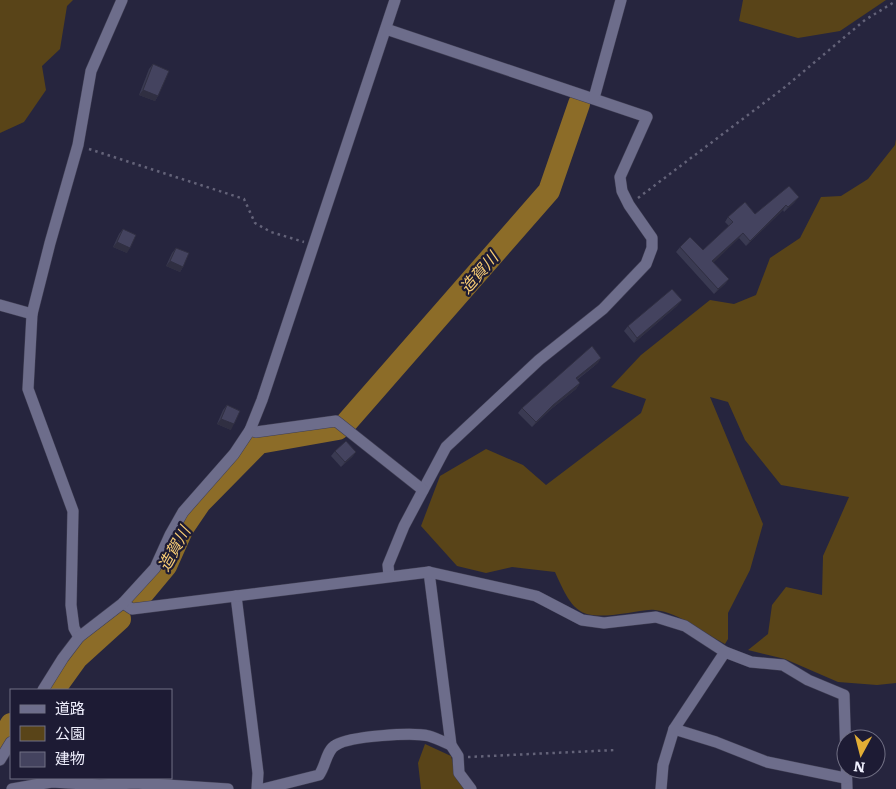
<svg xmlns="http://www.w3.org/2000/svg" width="896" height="789" viewBox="0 0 896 789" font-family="Literata,'Noto Sans JP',serif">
  <rect width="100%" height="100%" fill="#26253e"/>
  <!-- green -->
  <g fill="#594418">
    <path d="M0,0h73l-6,6 -7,43 -18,17 4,24 -22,32 -24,11z"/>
    <path d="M743,0h143l-46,31 -42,7 -59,-17z"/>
    <path d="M896,139v544l-19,2 -39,-3 -53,-23 -37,-9 20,-16 4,-29 14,-18 36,8 1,-39 26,-59 -68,-12 -36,-45 -17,-38 -18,-5 53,127 -13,46 -22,43v26l-3,5c-21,-11 -45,-31 -70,-34 -8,-1 -18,2 -27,3 -48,7 -54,2 -73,-41l-43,-5 -26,6 -29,-7 -36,-40 19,-50 46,-27 37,16 23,20 95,-72 5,-14 -35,-12 30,-32 69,-55 24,4 22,-9 14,-37 30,-20 21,-41 20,-1 27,-17 27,-34z"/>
    <path d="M425,744l26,12 7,25 6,8h-43l-3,-26z"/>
  </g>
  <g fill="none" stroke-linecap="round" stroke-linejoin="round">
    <!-- river -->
    <g stroke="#8c6c28" stroke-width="22">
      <path d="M347,422l202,-231 30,-87"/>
      <path d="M136,602l30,-36 17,-38 17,-25 59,-60 79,-14"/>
      <path d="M54,690l23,-32 43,-39"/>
      <path d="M0,742l11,-18"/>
    </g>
    <!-- minor casing -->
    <g stroke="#403f54" stroke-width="12">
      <g id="minor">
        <path d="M386,29l261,88 -27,60 2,14 7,14 23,33v10l-6,16 -43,45 -64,51 -93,87 -42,79 -16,39 1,11"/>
        <path d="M594,98l27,-98"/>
        <path d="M0,305l32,9"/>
        <path d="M250,430l6,2 80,-11 87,69"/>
        <path d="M429,572l22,173 7,11 1,17 12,16"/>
        <path d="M236,596l22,177 -1,16"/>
        <path d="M123,603l9,6 297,-37 107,24 46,24 22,3 52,-6 29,9 40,26 26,10 32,3 25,15 36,15 3,94"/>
        <path d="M79,637l-5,-9 -3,-23 2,-94 -45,-122 4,-75 18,-71 28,-98 13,-74 31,-71"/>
        <path d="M43,690l20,-32 16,-21 44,-34 32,-35 15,-33 13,-23 51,-58 16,-24 12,-30 133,-400"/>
        <path d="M674,729l42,13 51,20 78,16"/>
        <path d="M0,760l11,-18"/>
        <path d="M12,789l40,-7 48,3 35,-2 93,6"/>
        <path d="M263,789l56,-14c7,-9 7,-25 17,-30 14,-9 77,-13 93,-9 7,2 15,6 22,9"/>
        <path d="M661,789l2,-24 11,-36 51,-77"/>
      </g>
    </g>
    <!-- path -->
    <g stroke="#646379" stroke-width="2.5" stroke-dasharray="2.5 4" stroke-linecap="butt">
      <path d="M89,149l155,50 11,24 16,9 33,10"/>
      <path d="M638,198l147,-111 80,-67 31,-19"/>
      <path d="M468,757l148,-7"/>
    </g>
    <!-- minor -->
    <use href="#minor" stroke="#6d6d8b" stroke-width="11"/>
  </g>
  <!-- wall -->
  <g fill="#3a3a52">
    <path d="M153,64l5,32 -3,5 -16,-6 10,-26z"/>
    <path d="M795,202l-11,10 -1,-2 -37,36 -7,-8 -26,24 16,17 -4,5 -11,10 -38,-42 4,-5 23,3 26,-24 -4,-4 3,-5 27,-3z"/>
    <path d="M123,229l4,24 -14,-6 6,-13z"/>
    <path d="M176,248l7,19 -3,5 -14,-6 6,-13z"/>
    <path d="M678,305l-44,38 -10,-12 4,-5z"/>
    <path d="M598,363l-21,17 3,3 -4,6 -26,21 -18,17 -14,-14 4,-5z"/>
    <path d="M227,405l4,25 -14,-6 6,-14z"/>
    <path d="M335,451l21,1 -4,5 -11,10 -10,-11z"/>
  </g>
  <!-- shaded-wall -->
  <g fill="#302f42">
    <path d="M143,90l15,6 -3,5 -16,-6z"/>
    <path d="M799,197l-4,5 -11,10 4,-5z"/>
    <path d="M786,205l-3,5 -37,36 4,-5z"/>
    <path d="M743,233l-4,5 -30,29 3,-6z"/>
    <path d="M117,242l13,6 -3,5 -14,-6z"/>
    <path d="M170,261l13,6 -3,5 -14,-6z"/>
    <path d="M729,279l-4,5 -11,10 4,-5z"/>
    <path d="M682,300l-4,5 -44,38 3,-5z"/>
    <path d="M601,358l-3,5 -26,20 4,-5z"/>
    <path d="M580,383l-4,6 -26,21 -18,17 4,-5 17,-17z"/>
    <path d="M221,419l13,5 -3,6 -14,-6z"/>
    <path d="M356,452l-4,5 -11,10 4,-5z"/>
  </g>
  <!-- building -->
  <g fill="#44435f" stroke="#302f42">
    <path d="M153,64l16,7 -11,25 -15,-6z"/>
    <path d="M789,186l10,11 -11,10 -2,-2 -36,36 -7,-8 -31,28 17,18 -11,10 -38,-42 10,-10 13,13 30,-28 -5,-5 17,-15 10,12z"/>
    <path d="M123,229l13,6 -6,13 -13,-6z"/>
    <path d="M176,248l13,5 -6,14 -13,-6z"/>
    <path d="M672,289l10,11 -45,38 -9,-12z"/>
    <path d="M592,346l9,12 -25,20 4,5 -27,22 -17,17 -14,-14z"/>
    <path d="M227,405l13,6 -6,13 -13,-5z"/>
    <path d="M346,441l10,11 -11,10 -10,-11z"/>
  </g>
  <g text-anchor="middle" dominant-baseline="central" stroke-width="4.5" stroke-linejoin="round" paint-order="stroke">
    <!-- water labels -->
    <g font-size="16" font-style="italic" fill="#f8cc74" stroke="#1d1b34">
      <text transform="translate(478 272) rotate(-49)">造賀川</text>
      <text transform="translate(173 548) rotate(-61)">造賀川</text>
    </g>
  </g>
  <!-- legend -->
  <rect x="10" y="689" width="162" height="90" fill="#1d1b34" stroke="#717084"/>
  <rect x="20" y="705" width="25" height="8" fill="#6d6d8b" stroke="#717084"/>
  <text x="55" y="714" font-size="15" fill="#efeffd">道路</text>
  <rect x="20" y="726" width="25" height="15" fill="#594418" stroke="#717084"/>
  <text x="55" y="739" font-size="15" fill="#efeffd">公園</text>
  <rect x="20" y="752" width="25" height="15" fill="#44435f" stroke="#717084"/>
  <text x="55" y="764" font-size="15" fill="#efeffd">建物</text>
  <!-- north arrow -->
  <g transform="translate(861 754) rotate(187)"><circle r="24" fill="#1d1b34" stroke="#717084"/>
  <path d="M0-4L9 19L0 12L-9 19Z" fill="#e3ae35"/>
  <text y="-8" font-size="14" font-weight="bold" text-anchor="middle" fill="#efeffd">N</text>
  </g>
</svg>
